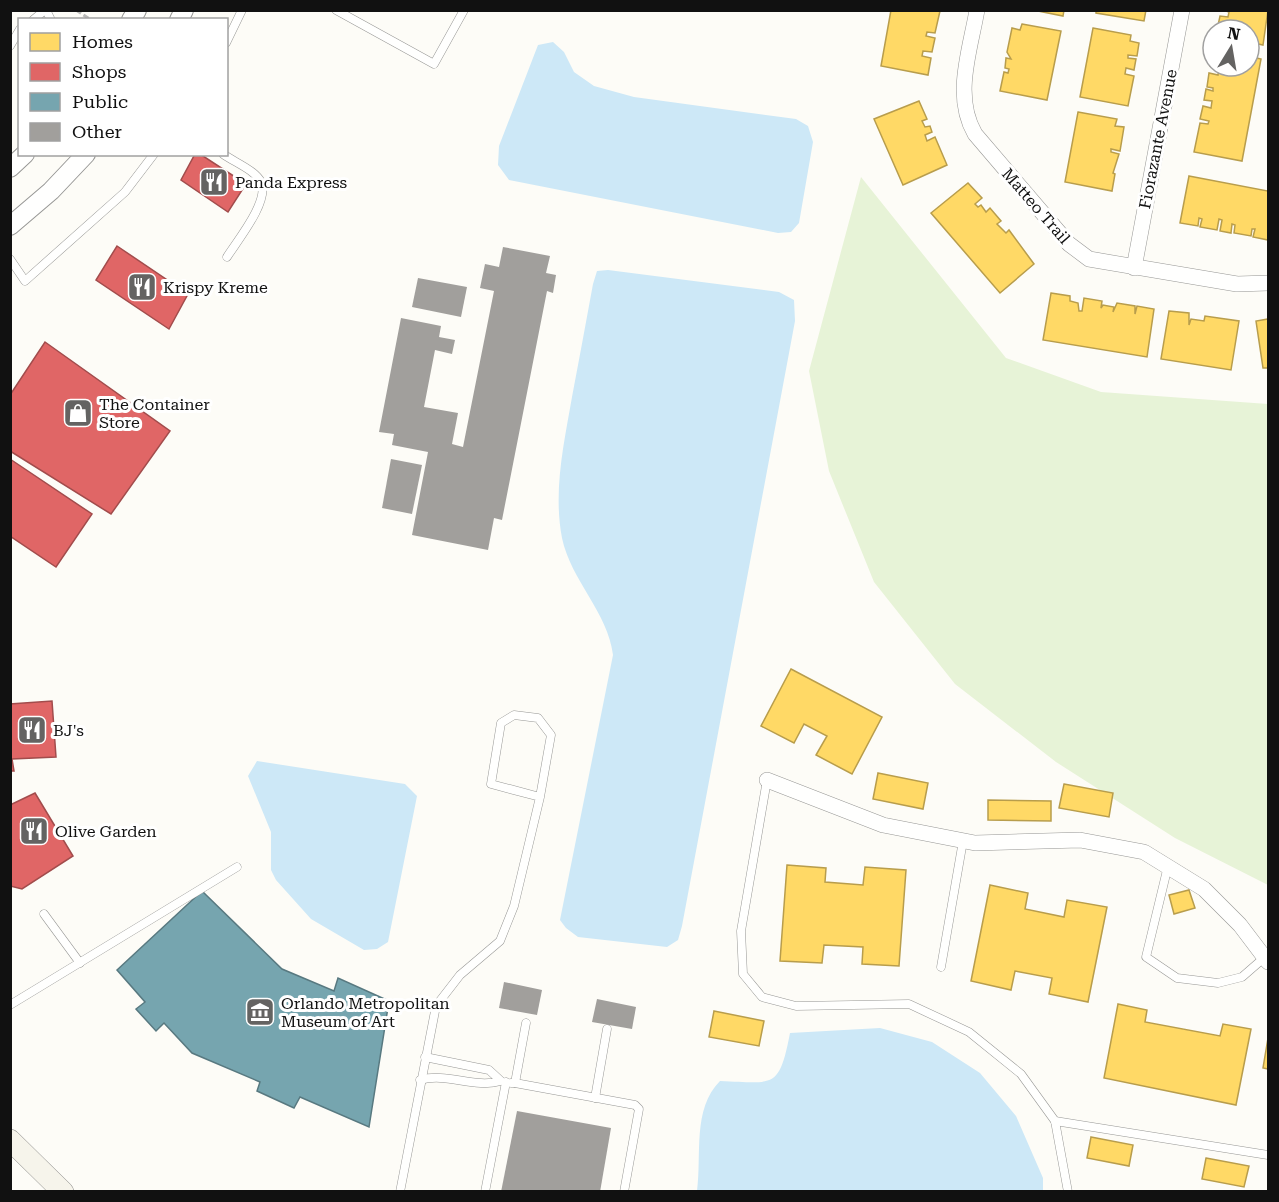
<svg xmlns="http://www.w3.org/2000/svg" width="1279" height="1202" viewBox="0 0 1279 1202" font-family="'Roboto Serif',serif">
  <rect width="100%" height="100%" fill="#fdfcf7"/>
  <!-- green -->
  <path fill="#e7f3d7" d="M861,177l145,181 95,34 167,12v481l-93,-47 -119,-76 -101,-78 -81,-102 -45,-111 -20,-100z"/>
  <!-- water -->
  <g fill="#cde8f7">
    <path d="M553,42l11,10 10,20 20,14 40,11 162,22 12,7 5,16 -14,81 -8,9 -13,1 -269,-53 -11,-15 1,-19 39,-101z"/>
    <path d="M608,270l171,22 15,8 1,21 -113,605 -4,14 -11,7 -89,-10 -12,-9 -6,-8 53,-265c-5,-43 -42,-74 -51,-117 -9,-47 2,-95 10,-141 7,-37 14,-75 21,-113l4,-13z"/>
    <path d="M257,761l148,23 12,12 -29,146 -11,7 -13,1 -53,-31 -35,-39 -5,-10v-38l-23,-56z"/>
    <path d="M880,1028l52,14 48,31 36,43 27,62v13h-346c5,-36 -5,-82 23,-110 54,2 59,9 70,-48z"/>
  </g>
  <!-- homes -->
  <g fill="#ffd966" stroke="#b89d4c" stroke-width="1.5">
    <path d="M891,10l49,1 -5,22 -8,-1 -1,4 9,2 -3,14 -9,-1 -1,5 9,2 -3,17 -47,-9z"/>
    <path d="M1033,10h31l-1,6z"/>
    <path d="M1096,10h50l-2,11 -48,-8z"/>
    <path d="M1223,10h45l-5,35 -14,-3v-12h-32l3,-14 8,1 1,-5z"/>
    <path d="M1022,24l39,7 -14,69 -47,-9 4,-19 4,1 1,-4 -4,-1 1,-10 5,1 -4,-7 5,-24 8,2z"/>
    <path d="M1093,28l38,7 -1,6 9,2 -2,13 -9,-1v3l8,1 -2,11 -8,-2 -1,6 9,2 -6,30 -48,-9z"/>
    <path d="M1213,52v14h36v-10l12,3 -19,102 -48,-9 6,-29 8,1 1,-3 -9,-2 3,-13 8,2 1,-7 -8,-1 2,-11 7,2v-3l-6,-1 2,-14 9,2 1,-7 -9,-2z"/>
    <path d="M919,101l8,18 -5,2 3,6 5,-1 2,6 -7,3 2,6 8,-4 12,28 -44,20 -29,-66z"/>
    <path d="M1078,112l39,7 -2,7 9,1 -4,24 -9,-2v3l8,2 -6,19 2,1 -3,17 -47,-9z"/>
    <path d="M1189,176l79,15v49l-15,-3 2,-8h-3l-1,7 -17,-3 1,-8 -3,-1 -1,9 -11,-2 2,-11 -3,-1 -2,11 -17,-3 2,-8 -3,-1 -1,8 -18,-3z"/>
    <path d="M968,183l14,15 -7,6 3,3 3,-2 5,7 4,-4 11,13 -4,3 9,9 3,-3 25,34 -34,29 -69,-80z"/>
    <path d="M1051,293l19,3v5l8,2 1,8h3l2,-13 18,3 -1,7 2,-3 11,2 -1,5 4,-9 18,3v8l2,-8 17,3 -7,48 -104,-17z"/>
    <path d="M1169,311l20,2v12l2,-6 13,2 1,-5 34,5 -8,49 -70,-11z"/>
    <path d="M1268,319v49h-5l-7,-47z"/>
    <path d="M791,669l91,48 -30,57 -36,-19 11,-19 -23,-12 -10,19 -33,-17z"/>
    <path d="M878,773l50,10 -5,26 -50,-10z"/>
    <path d="M1064,784l49,9 -4,24 -50,-9z"/>
    <path d="M988,800l63,1v20l-63,-1z"/>
    <path d="M787,865l39,3 -1,14 38,3 2,-18 41,3 -7,96 -37,-2 1,-17 -39,-2 -2,18 -42,-2z"/>
    <path d="M990,885l38,8 -3,16 39,8 3,-17 40,7 -19,95 -39,-8 3,-16 -37,-7 -4,19 -40,-9z"/>
    <path d="M1189,890l6,18 -21,6 -5,-19z"/>
    <path d="M1118,1004l29,6 -2,12 75,14 3,-12 28,5 -15,76 -132,-27z"/>
    <path d="M714,1011l50,10 -5,25 -50,-9z"/>
    <path d="M1268,1038v31l-5,-1z"/>
    <path d="M1091,1137l42,8 -4,21 -42,-8z"/>
    <path d="M1206,1158l43,8 -5,21 -42,-8z"/>
  </g>
  <!-- shops -->
  <g fill="#e06666" stroke="#a24c4c" stroke-width="1.5">
    <path d="M195,154h5l46,30 -18,28 -47,-32z"/>
    <path d="M117,246l71,48 -19,35 -73,-49z"/>
    <path d="M45,342l125,89 -59,83 -101,-63v-56z"/>
    <path d="M10,459l82,55 -36,53 -46,-31z"/>
    <path d="M52,701l4,56 -44,2 2,12h-4v-67z"/>
    <path d="M35,793l38,63 -51,33 -12,-3v-81z"/>
  </g>
  <!-- public -->
  <path fill="#76a5af" stroke="#587980" stroke-width="1.5" d="M202,891l80,78 52,22 4,-13 51,23 -20,126 -69,-30 -6,11 -37,-17 3,-9 -68,-29 -28,-30 -8,8 -20,-22 9,-7 -28,-32z"/>
  <!-- building -->
  <g fill="#a19f9c">
    <path d="M503,247l47,9 -4,17 10,2 -3,18 -6,-2 -45,229 -8,-2 -6,32 -76,-15 16,-83 -36,-7 2,-11 -15,-2 22,-114 40,8 -2,11 16,3 -3,14 -17,-4 -11,57 34,6 -6,31 11,3 31,-156 -14,-3 5,-24 14,3z"/>
    <path d="M418,278l49,9 -6,30 -49,-10z"/>
    <path d="M391,459l31,6 -10,49 -30,-6z"/>
    <path d="M504,982l38,8 -5,25 -38,-7z"/>
    <path d="M597,999l39,8 -4,22 -40,-7z"/>
    <path d="M517,1111l94,17 -11,64h-99z"/>
  </g>
  <g fill="none" stroke-linecap="round" stroke-linejoin="round">
    <!-- service casing -->
    <g stroke="#979795" stroke-width="9">
      <g id="service">
        <path d="M46,10l5,10"/>
        <path d="M336,10l98,54 30,-54"/>
        <path d="M33,20l12,-10"/>
        <path d="M226,43l16,-33"/>
        <path d="M10,46l10,-17"/>
        <path d="M223,154c11,8 32,16 38,28 9,19 -24,59 -34,75"/>
        <path d="M10,259l15,22 100,-89 29,-38"/>
        <path d="M767,780l-26,151 2,43 19,23 34,9 113,-2 60,28 52,42 34,47 13,71"/>
        <path d="M1168,866l-22,91 31,21 41,5 24,-6 23,-20"/>
        <path d="M44,914l36,49"/>
        <path d="M941,967l22,-126"/>
        <path d="M10,1005l227,-138"/>
        <path d="M420,1080c27,-8 54,9 81,1l-12,-11 -64,-13"/>
        <path d="M511,1083h4l11,-60"/>
        <path d="M515,1083l120,22 4,4 -15,83"/>
        <path d="M595,1098l12,-69"/>
        <path d="M1055,1121l213,34"/>
        <path d="M400,1192l36,-186 24,-31 40,-34 14,-35 26,-109 11,-62 -13,-17 -24,-3 -13,8 -10,61 49,13"/>
        <path d="M485,1192l21,-110"/>
      </g>
    </g>
    <!-- minor casing -->
    <g stroke="#979795" stroke-width="16">
      <g id="minor">
        <path d="M977,10c-7,41 -24,86 -2,124l94,110 20,15 148,25 31,-1"/>
        <path d="M1134,268l48,-258"/>
        <path d="M767,780l116,45 92,18 105,-3 64,12 60,37 36,36 28,37"/>
      </g>
    </g>
    <!-- tertiary casing -->
    <g stroke="#979795" stroke-width="20">
      <g id="tertiary">
        <path d="M131,20l6,-10"/>
        <path d="M179,20l5,-10"/>
        <path d="M10,168l15,-14"/>
        <path d="M10,226l41,-35 35,-37"/>
      </g>
    </g>
    <!-- secondary casing -->
    <g stroke="#8e8d8b" stroke-width="22">
      <path id="secondary" d="M10,1140l53,52"/>
    </g>
    <!-- path -->
    <path stroke="#b9b9b8" stroke-width="3" stroke-dasharray="6 3" stroke-linecap="butt" d="M76,10l15,10"/>
    <!-- service -->
    <use href="#service" stroke="#fffffe" stroke-width="8"/>
    <!-- minor -->
    <use href="#minor" stroke="#fffffe" stroke-width="15"/>
    <!-- tertiary -->
    <use href="#tertiary" stroke="#fffffe" stroke-width="18"/>
    <!-- secondary -->
    <use href="#secondary" stroke="#f6f4eb" stroke-width="21"/>
  </g>
  <!-- icons -->
  <defs>
    <g id="restaurant-square" transform="scale(1.5)"><rect x="-9" y="-9" width="18" height="18" rx="4" fill="#646362" stroke="#fff"/><path d="M-5-6h1v4h1v-4h1v4h1v-4h1v5L-1.5 .5V6h-2V.5L-5-1ZM5-6V6H3V1.5H1.5Q1.5-4 5-6Z" fill="#fff"/></g>
    <g id="shop-square" transform="scale(1.5)"><rect x="-9" y="-9" width="18" height="18" rx="4" fill="#646362" stroke="#fff"/><path d="M-5-2.5h2.3a2.7 3.5 0 0 1 5.4 0H5L5.5 6h-11ZM-1.5-2.5h3a1.5 2.3 0 0 0-3 0Z" fill="#fff"/></g>
    <g id="museum-square" transform="scale(1.5)"><rect x="-9" y="-9" width="18" height="18" rx="4" fill="#646362" stroke="#fff"/><path d="M0-6L6-3V-2H-6V-3ZM-5-1h2V3h-2ZM-1-1h2V3h-2ZM3-1h2V3H3ZM-6 4H6V6H-6Z" fill="#fff"/></g>
  </defs>
  <g fill-rule="evenodd">
    <use href="#restaurant-square" x="214" y="182"/>
    <use href="#restaurant-square" x="142" y="287"/>
    <use href="#shop-square" x="78" y="413"/>
    <use href="#restaurant-square" x="32" y="730"/>
    <use href="#restaurant-square" x="34" y="831"/>
    <use href="#museum-square" x="260" y="1012"/>
  </g>
  <g text-anchor="middle" dominant-baseline="central" stroke-width="6" stroke-linejoin="round" paint-order="stroke">
    <!-- street labels -->
    <g font-size="16" fill="#111" stroke="#fff">
      <text transform="translate(1158 139) rotate(-79)">Fiorazante Avenue</text>
      <text transform="translate(1036 206) rotate(49)">Matteo Trail</text>
    </g>
    <!-- poi labels -->
    <g font-size="16" fill="#111" stroke="#fff" text-anchor="start">
      <text x="235" y="182">Panda Express</text>
      <text x="163" y="287">Krispy Kreme</text>
      <text x="99" y="404">The Container<tspan x="99" dy="18">Store</tspan></text>
      <text x="53" y="730">BJ's</text>
      <text x="55" y="831">Olive Garden</text>
      <text x="281" y="1003">Orlando Metropolitan<tspan x="281" dy="18">Museum of Art</tspan></text>
    </g>
  </g>
  <!-- border -->
  <rect width="1279" height="1202" fill="none" stroke="#111111" stroke-width="24"/>
  <!-- legend -->
  <rect x="18" y="18" width="210" height="138" fill="#ffffff" stroke="#a0a0a0" stroke-width="1.5"/>
  <rect x="30" y="33" width="30" height="18" fill="#ffd966" stroke="#a0a0a0" stroke-width="1.5"/>
  <text x="72" y="48" font-size="18" fill="#111111">Homes</text>
  <rect x="30" y="63" width="30" height="18" fill="#e06666" stroke="#a0a0a0" stroke-width="1.5"/>
  <text x="72" y="78" font-size="18" fill="#111111">Shops</text>
  <rect x="30" y="93" width="30" height="18" fill="#76a5af" stroke="#a0a0a0" stroke-width="1.5"/>
  <text x="72" y="108" font-size="18" fill="#111111">Public</text>
  <rect x="30" y="123" width="30" height="18" fill="#a19f9c" stroke="#a0a0a0" stroke-width="1.5"/>
  <text x="72" y="138" font-size="18" fill="#111111">Other</text>
  <!-- north arrow -->
  <g transform="translate(1231 48) rotate(11)"><circle r="28" fill="#ffffff" stroke="#a0a0a0" stroke-width="1.5"/>
  <path d="M0-4.5L10 22L0 15L-10 22Z" fill="#646362"/>
  <text y="-9" font-size="16" font-weight="bold" text-anchor="middle" fill="#111111">N</text>
  </g>
</svg>
